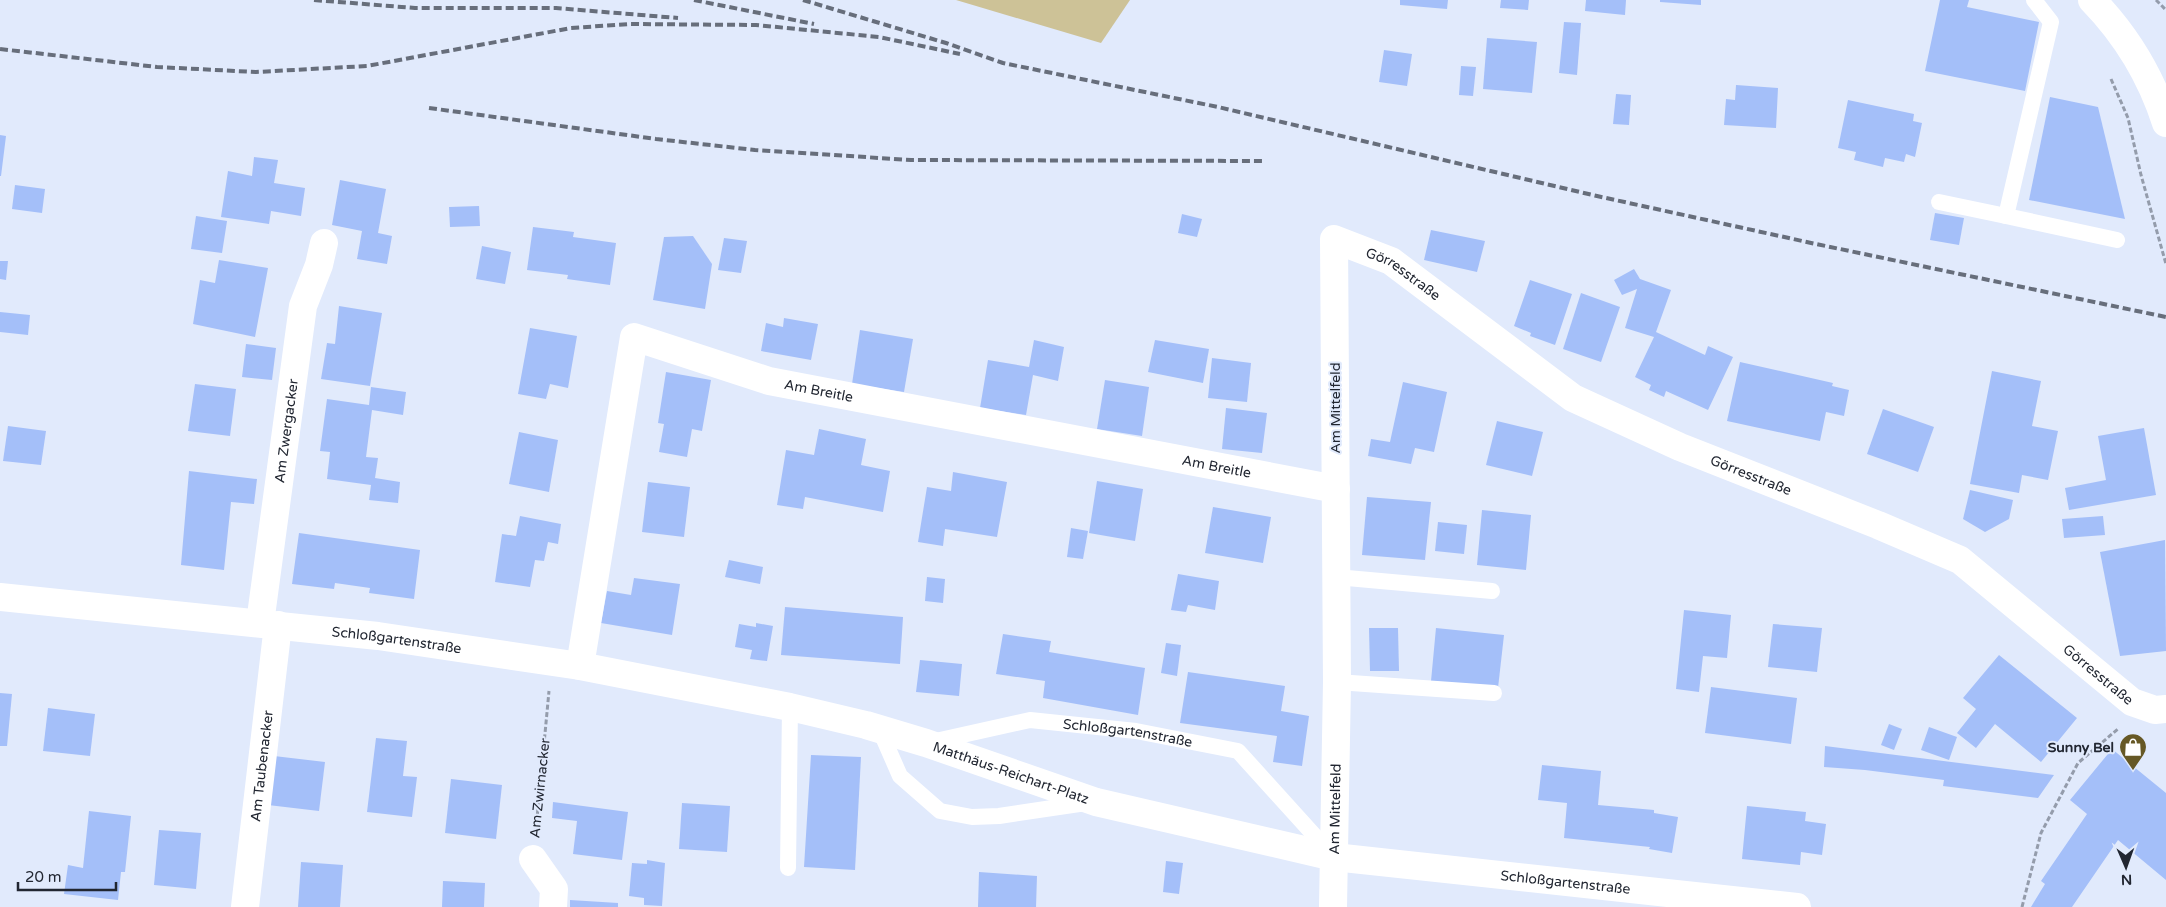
<svg xmlns="http://www.w3.org/2000/svg" width="2166" height="907" viewBox="0 0 2166 907" font-family="'Varela Round',sans-serif">
  <rect width="100%" height="100%" fill="#e1eafc"/>
  <!-- green -->
  <path fill="#cdc297" d="M956,0h174l-29,43z"/>
  <!-- building -->
  <g fill="#a4bff9">
    <path d="M1400,0h48l-1,9 -47,-4z"/>
    <path d="M1501,0h28l-1,10 -28,-2z"/>
    <path d="M1586,0h40l-1,15 -40,-4z"/>
    <path d="M1660,0h41v5l-41,-3z"/>
    <path d="M1940,0h29l-2,7 72,15 -14,69 -100,-20z"/>
    <path d="M1564,22l17,1 -4,52 -18,-2z"/>
    <path d="M1487,38l50,4 -5,51 -49,-4z"/>
    <path d="M1384,50l28,4 -5,32 -28,-4z"/>
    <path d="M1461,66l15,1 -3,29 -14,-1z"/>
    <path d="M1736,85l42,3 -2,40 -52,-3 2,-26 9,1z"/>
    <path d="M1616,94l15,1 -2,30 -16,-1z"/>
    <path d="M2050,97l48,10 27,112 -96,-19z"/>
    <path d="M1848,100l66,14 -1,7 9,2 -7,34 -9,-3 -2,8 -19,-4 -2,9 -29,-7 2,-8 -18,-4z"/>
    <path d="M0,135l6,1 -5,40h-1z"/>
    <path d="M254,157l24,3 -4,23 31,5 -4,28 -30,-5 -2,13 -48,-7 7,-46 24,5z"/>
    <path d="M340,180l46,9 -8,44 14,3 -5,28 -30,-5 5,-28 -30,-6z"/>
    <path d="M15,185l30,4 -3,24 -30,-4z"/>
    <path d="M479,206l1,20 -30,1 -1,-20z"/>
    <path d="M1935,213l29,5 -5,27 -29,-5z"/>
    <path d="M1182,214l20,5 -5,18 -19,-4z"/>
    <path d="M196,216l31,5 -5,32 -31,-4z"/>
    <path d="M533,227l41,5 -1,5 43,6 -6,42 -43,-6 1,-4 -41,-5z"/>
    <path d="M1431,230l54,11 -8,31 -53,-12z"/>
    <path d="M693,236l19,28 -7,45 -52,-9 11,-63z"/>
    <path d="M724,238l23,3 -6,32 -23,-3z"/>
    <path d="M482,246l29,6 -6,32 -29,-5z"/>
    <path d="M219,260l49,8 -13,69 -62,-13 7,-44 15,3z"/>
    <path d="M0,261h8l-2,19 -6,-1z"/>
    <path d="M1634,269l6,10 31,11 -15,42 49,23 3,-9 25,11 -25,53 -42,-19 -2,6 -15,-7 2,-5 -16,-8 19,-40 -29,-9 12,-39 -15,6 -8,-15z"/>
    <path d="M1530,280l42,14 -17,51 -25,-9 1,-3 -17,-7z"/>
    <path d="M1581,293l39,14 -19,55 -38,-13z"/>
    <path d="M339,306l43,7 -12,73 -49,-7 6,-36 8,1z"/>
    <path d="M0,312l30,3 -2,20 -28,-3z"/>
    <path d="M784,318l34,6 -7,36 -50,-9 5,-28 17,4z"/>
    <path d="M530,328l47,8 -9,52 -18,-4 -4,15 -28,-5z"/>
    <path d="M860,330l53,9 -9,53 -52,-8z"/>
    <path d="M1034,340l30,7 -6,34 -25,-6 -7,40 -46,-7 8,-48 41,7z"/>
    <path d="M1155,340l54,9 -6,34 -55,-11z"/>
    <path d="M246,344l30,4 -4,32 -30,-3z"/>
    <path d="M1212,358l39,5 -4,39 -39,-4z"/>
    <path d="M1740,362l93,21 -1,3 17,4 -5,26 -18,-4 -6,29 -93,-20z"/>
    <path d="M1992,371l49,10 -9,45 26,5 -10,49 -26,-5 -3,18 -49,-9z"/>
    <path d="M666,372l45,8 -9,51 -10,-2 -5,28 -28,-5 5,-28 -6,-1z"/>
    <path d="M1105,380l44,7 -7,49 -45,-7z"/>
    <path d="M1403,382l44,10 -13,60 -19,-4 -4,16 -43,-8 3,-17 19,3z"/>
    <path d="M195,384l41,5 -6,47 -42,-5z"/>
    <path d="M371,387l35,5 -3,23 -31,-5 -6,47 12,1 -3,20 25,4 -2,21 -29,-3 2,-15 -44,-6 3,-27 -10,-1 7,-52 42,6z"/>
    <path d="M1226,408l41,5 -5,40 -40,-4z"/>
    <path d="M1883,409l51,18 -16,45 -51,-18z"/>
    <path d="M1497,421l46,11 -11,44 -46,-11z"/>
    <path d="M8,426l38,5 -5,34 -38,-4z"/>
    <path d="M2144,428l12,67 -87,15 -4,-22 41,-8 -8,-44z"/>
    <path d="M819,429l47,10 -5,26 29,6 -7,41 -78,-15 -2,12 -26,-4 9,-55 28,5z"/>
    <path d="M519,432l39,8 -9,52 -40,-8z"/>
    <path d="M189,471l68,8 -3,25 -23,-2 -7,68 -43,-5z"/>
    <path d="M953,472l54,10 -10,55 -52,-8 -2,17 -25,-4 9,-55 24,4z"/>
    <path d="M1097,481l46,8 -8,52 -46,-8z"/>
    <path d="M648,482l42,5 -6,50 -42,-5z"/>
    <path d="M1970,490l43,10 -4,19 -24,13 -22,-13z"/>
    <path d="M1367,497l64,5 -6,58 -63,-5z"/>
    <path d="M1213,507l58,10 -8,46 -58,-10z"/>
    <path d="M1482,510l49,5 -5,55 -49,-5z"/>
    <path d="M520,516l41,8 -3,20 -10,-2 -4,19 -9,-1 -5,27 -35,-5 7,-48 14,2z"/>
    <path d="M2103,516l2,19 -41,3 -2,-19z"/>
    <path d="M1438,522l29,3 -3,29 -29,-3z"/>
    <path d="M1071,528l17,3 -5,28 -16,-2z"/>
    <path d="M299,533l121,17 -6,49 -45,-6 1,-5 -35,-5 -1,6 -42,-5z"/>
    <path d="M2165,540l1,111 -46,5 -20,-104z"/>
    <path d="M729,560l34,7 -3,17 -35,-7z"/>
    <path d="M1178,574l41,7 -4,29 -27,-5 -2,7 -15,-2z"/>
    <path d="M927,577l18,2 -2,24 -18,-2z"/>
    <path d="M634,578l46,6 -8,51 -71,-12 6,-32 24,4z"/>
    <path d="M785,607l118,10 -3,47 -119,-9z"/>
    <path d="M1684,610l47,5 -4,43 -24,-2 -4,36 -23,-3z"/>
    <path d="M756,623l17,3 -6,35 -17,-2 2,-9 -17,-3 4,-23 17,3z"/>
    <path d="M1773,624l49,4 -5,44 -49,-5z"/>
    <path d="M1369,628h29l1,43h-29z"/>
    <path d="M1436,628l68,7 -6,53 -67,-7z"/>
    <path d="M1003,634l48,7 -2,11 96,16 -7,47 -95,-17 2,-17 -49,-7z"/>
    <path d="M1166,643l15,2 -4,31 -16,-3z"/>
    <path d="M1999,655l78,63 -36,44 -46,-38 -19,24 -19,-15 19,-24 -13,-11z"/>
    <path d="M920,660l42,4 -3,32 -43,-4z"/>
    <path d="M1188,672l97,14 -4,25 28,5 -7,50 -29,-4 4,-26 -97,-13z"/>
    <path d="M1711,687l86,11 -6,46 -86,-11z"/>
    <path d="M0,693l12,1 -5,52h-7z"/>
    <path d="M48,708l47,6 -5,42 -47,-5z"/>
    <path d="M1889,724l13,5 -8,21 -13,-5z"/>
    <path d="M1929,727l28,10 -8,23 -28,-10z"/>
    <path d="M376,738l31,3 -4,35 14,1 -5,40 -45,-5z"/>
    <path d="M1825,746l229,29 -16,23 -95,-12 1,-6 -79,-10 -41,-3z"/>
    <path d="M2112,749l54,44v87l-48,-40 -46,67h-41l14,-23 -4,-3 46,-67 -17,-14z"/>
    <path d="M811,755l50,2 -6,113 -51,-3z"/>
    <path d="M274,756l51,6 -6,49 -51,-6z"/>
    <path d="M1542,765l59,6 -3,34 56,5v3l24,4 -6,36 -23,-4 1,-2 -86,-9 3,-35 -29,-3z"/>
    <path d="M451,779l51,6 -6,54 -51,-6z"/>
    <path d="M553,802l75,10 -6,48 -49,-6 4,-33 -25,-3z"/>
    <path d="M682,803l48,3 -3,46 -48,-3z"/>
    <path d="M1747,806l59,6 -1,9 21,3 -4,31 -21,-3 -1,13 -58,-6z"/>
    <path d="M89,811l42,5 -6,56h-4l-3,28 -54,-6 4,-29 15,3z"/>
    <path d="M159,830l42,3 -5,56 -42,-4z"/>
    <path d="M647,860l18,3 -3,43 -18,-1v-7l-15,-2 3,-33 15,1z"/>
    <path d="M1166,861l17,2 -4,31 -16,-2z"/>
    <path d="M301,862l42,3 -3,42h-42z"/>
    <path d="M979,872l58,4 -1,31h-58z"/>
    <path d="M443,881l42,2 -1,24h-42z"/>
    <path d="M570,900l48,3v4h-48z"/>
  </g>
  <g fill="none" stroke-linecap="round" stroke-linejoin="round">
    <!-- path -->
    <g stroke="#949cab" stroke-width="3" stroke-dasharray="5 2.5" stroke-linecap="butt">
      <path d="M2156,0l10,10"/>
      <path d="M2111,79l17,39 13,57 25,89"/>
      <path d="M536,829l13,-138"/>
      <path d="M2022,907l19,-74 37,-70 41,-35"/>
    </g>
    <!-- service -->
    <g stroke="#fff" stroke-width="16">
      <path d="M2034,0l17,22 -45,194 111,24"/>
      <path d="M1939,202l67,14"/>
      <path d="M1336,577l156,14"/>
      <path d="M1337,682l157,11"/>
      <path d="M879,728l21,48 40,35 32,6 27,-1 87,-13"/>
      <path id="s1" d="M931,742l99,-22 106,11 102,20 95,105"/>
      <path d="M788,868l2,-161"/>
    </g>
    <!-- minor -->
    <g stroke="#fff" stroke-width="28">
      <path id="s2" d="M0,597l378,39 202,30 210,41 76,18 60,18 170,59 238,55 463,50"/>
      <path id="s3" d="M260,623l43,-317 16,-41 5,-22"/>
      <path id="s4" d="M580,666l54,-329 135,44 567,108"/>
      <path d="M533,859l21,30 -1,18"/>
      <path id="s5" d="M245,907l33,-282"/>
      <path id="s6" d="M1333,907l4,-225 -3,-443 57,22 182,137 107,49 198,78 82,35 172,142 23,8 11,-1"/>
    </g>
    <!-- tertiary -->
    <path stroke="#fff" stroke-width="28" d="M2092,0c35,36 59,76 74,123"/>
    <!-- rail -->
    <g stroke="#676e7b" stroke-width="4" stroke-dasharray="8 4" stroke-linecap="butt">
      <path d="M314,0l101,8h141l122,10"/>
      <path d="M694,0l120,24"/>
      <path d="M803,0l143,43 57,20 215,44 379,89 219,48 350,73"/>
      <path d="M0,49l157,18 99,5 111,-6 204,-38 59,-4 126,1 123,12 81,17"/>
      <path d="M429,108l227,31 99,11 156,10 352,1"/>
    </g>
  </g>
  <!-- icons -->
  <defs>
    <g id="shop-pin" transform="scale(1.4375)"><path d="M0 17L-7.5 6A9.5 9.5 0 1 1 7.5 6Z" fill="#665825" stroke="#e1eafc"/><path d="M-5-2.5h2.3a2.7 3.5 0 0 1 5.4 0H5L5.5 6h-11ZM-1.5-2.5h3a1.5 2.3 0 0 0-3 0Z" fill="#fff"/></g>
  </defs>
  <g fill-rule="evenodd">
    <use href="#shop-pin" x="2133" y="747"/>
  </g>
  <g text-anchor="middle" dominant-baseline="central" stroke-width="4" stroke-linejoin="round" paint-order="stroke">
    <!-- street labels -->
    <g font-size="14" fill="#212631" stroke="#e1eafc">
      <text stroke="none"><textPath href="#s6" startOffset="746">Görresstraße</textPath></text>
      <text stroke="none"><textPath href="#s4" startOffset="526">Am Breitle</textPath></text>
      <text transform="translate(1335 408) rotate(-90)">Am Mittelfeld</text>
      <text stroke="none"><textPath href="#s3" startOffset="194">Am Zwergacker</textPath></text>
      <text stroke="none"><textPath href="#s4" startOffset="931">Am Breitle</textPath></text>
      <text stroke="none"><textPath href="#s6" startOffset="1151">Görresstraße</textPath></text>
      <text stroke="none"><textPath href="#s2" startOffset="399">Schloßgartenstraße</textPath></text>
      <text stroke="none"><textPath href="#s6" startOffset="1556">Görresstraße</textPath></text>
      <text stroke="none"><textPath href="#s1" startOffset="200">Schloßgartenstraße</textPath></text>
      <text stroke="none"><textPath href="#s5" startOffset="142">Am Taubenacker</textPath></text>
      <text stroke="none"><textPath href="#s2" startOffset="1029">Matthäus-Reichart-Platz</textPath></text>
      <text transform="translate(540 788) rotate(-84)">Am Zwirnacker</text>
      <text stroke="none"><textPath href="#s6" startOffset="98">Am Mittelfeld</textPath></text>
      <text stroke="none"><textPath href="#s2" startOffset="1596">Schloßgartenstraße</textPath></text>
    </g>
    <!-- poi labels -->
    <g font-size="14" font-weight="bold" fill="#212631" stroke="#e1eafc" text-anchor="end">
      <text x="2114" y="747">Sunny Bel</text>
    </g>
  </g>
  <!-- north arrow -->
  <g transform="translate(2126 867) rotate(178)" stroke="#e1eafc" stroke-width="4" paint-order="stroke">
  <path d="M0-4L9 19L0 12L-9 19Z" fill="#212631"/>
  <text y="-8" font-size="14" font-weight="bold" text-anchor="middle" fill="#212631">N</text>
  </g>
  <!-- scale -->
  <path d="M18 882v8h98v-8" fill="none" stroke="#212631" stroke-width="2.5"/>
  <text x="25" y="882" font-size="15" fill="#212631" stroke="#e1eafc" stroke-width="4" paint-order="stroke">20 m</text>
</svg>
